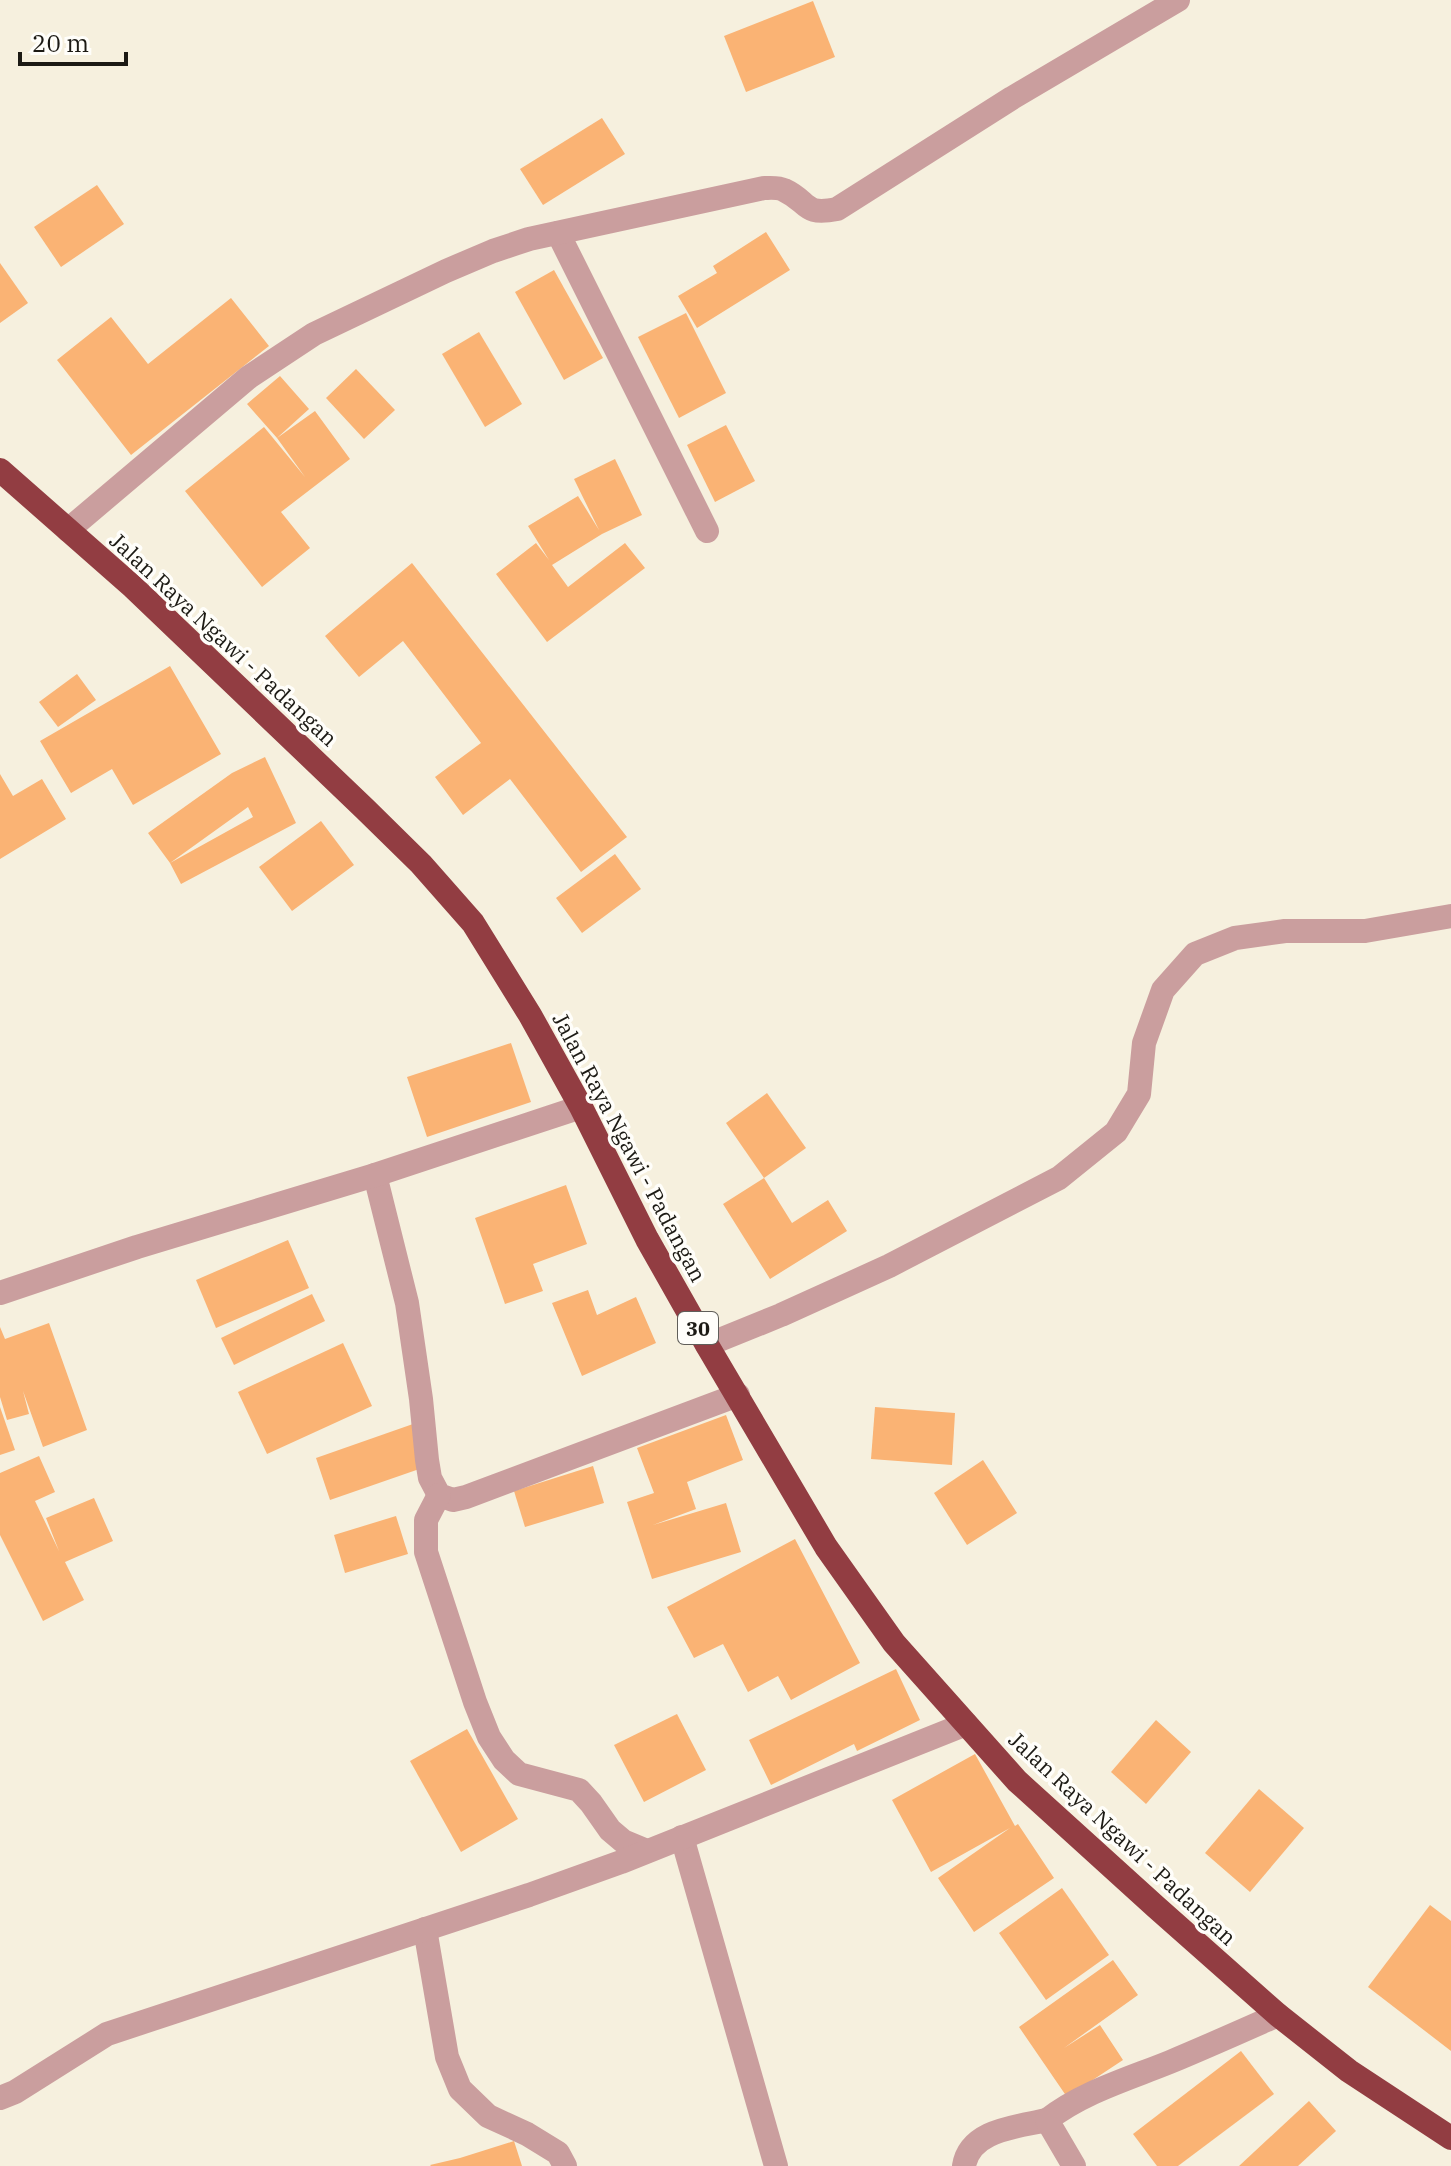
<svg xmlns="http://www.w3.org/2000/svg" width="1451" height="2166" viewBox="0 0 1451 2166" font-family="'IBM Plex Serif',serif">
  <rect width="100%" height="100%" fill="#f6f0de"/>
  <!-- building -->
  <g fill="#fab374" fill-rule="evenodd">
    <path d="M813,1l22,56 -89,35 -22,-56z"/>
    <path d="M602,118l23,36 -82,51 -23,-36z"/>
    <path d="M97,185l27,39 -63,43 -27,-40z"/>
    <path d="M766,232l24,38 -93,58 -19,-32 39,-23 -4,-7z"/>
    <path d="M0,263l28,40 -28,20z"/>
    <path d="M554,270l49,88 -39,22 -49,-88z"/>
    <path d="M231,298l38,48 -138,109 -74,-95 54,-43 37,47z"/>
    <path d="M686,313l40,80 -47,25 -41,-81z"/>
    <path d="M479,332l43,72 -37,23 -43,-73z"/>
    <path d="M356,369l39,41 -31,29 -38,-41z"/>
    <path d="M280,376l29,33 -32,29 38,-27 35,48 -69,53 29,36 -48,39 -77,-96 79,-64 41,50 -28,-39 -30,-34z"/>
    <path d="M726,425l29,56 -40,21 -28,-57z"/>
    <path d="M615,459l27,56 -40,19 -50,31 16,22 57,-44 20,25 -98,74 -51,-68 40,-31 13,17 -21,-34 50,-30 21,34 -25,-51z"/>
    <path d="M412,563l215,274 -46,35 -71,-93 -47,36 -28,-38 46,-34 -78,-102 -44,36 -34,-41z"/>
    <path d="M170,666l51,88 -88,51 -21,-36 -41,24 -31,-52z"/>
    <path d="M77,674l19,26 -38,27 -19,-25z"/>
    <path d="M265,757l31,66 -115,61 -11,-21 -22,-30 84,-60zM248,807l5,10 -83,46 32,-23z"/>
    <path d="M0,774l13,22 29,-17 24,40 -66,40z"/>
    <path d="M321,821l33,44 -62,46 -33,-44z"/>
    <path d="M615,854l26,35 -59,44 -26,-35z"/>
    <path d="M511,1043l20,59 -104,35 -20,-60z"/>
    <path d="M767,1093l39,55 -42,30 -38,-55z"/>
    <path d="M764,1178l28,45 36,-23 19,31 -77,48 -47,-75z"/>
    <path d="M566,1185l21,59 -54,20 10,27 -38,13 -30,-86z"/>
    <path d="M288,1240l21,48 -93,40 -20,-48z"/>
    <path d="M588,1290l9,25 39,-18 20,46 -74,33 -30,-73z"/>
    <path d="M312,1294l13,27 -91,44 -13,-27z"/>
    <path d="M49,1323l38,107 -44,17 -20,-56 6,23 -22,6 -7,-23v-70l5,12z"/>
    <path d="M343,1343l29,63 -105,48 -29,-62z"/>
    <path d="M0,1407l15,43 -15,5z"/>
    <path d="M875,1407l80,6 -3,52 -81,-6z"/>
    <path d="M726,1415l17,45 -56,22 9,27 -43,16 73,-22 15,49 -89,27 -25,-77 27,-9 -17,-45z"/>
    <path d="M413,1424l15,42 -98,34 -14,-42z"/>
    <path d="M39,1456l16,36 -20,9 24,50 -13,-33 48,-20 19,43 -48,21 19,38 -41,21 -43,-86v-62z"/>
    <path d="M983,1460l34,53 -50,32 -33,-52z"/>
    <path d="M593,1466l11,37 -79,24 -11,-36z"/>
    <path d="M396,1516l12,38 -63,19 -11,-38z"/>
    <path d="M795,1539l65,124 -69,37 -13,-24 -30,16 -25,-48 -29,14 -27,-51z"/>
    <path d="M896,1669l24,51 -63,31 -3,-7 -83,41 -22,-45z"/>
    <path d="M677,1714l29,56 -62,32 -30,-57z"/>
    <path d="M1156,1720l35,32 -45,52 -35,-32z"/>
    <path d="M467,1729l51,90 -57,33 -51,-91z"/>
    <path d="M975,1754l40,72 3,-2 36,54 -80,54 -36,-54 72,-50 -79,44 -39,-72z"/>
    <path d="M1259,1789l45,39 -54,64 -45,-39z"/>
    <path d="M1062,1888l47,67 -63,45 -47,-67z"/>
    <path d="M1430,1905l21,16v130l-83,-64z"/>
    <path d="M1113,1960l25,35 -74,53 36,-23 23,35 -56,37 -48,-70z"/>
    <path d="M1241,2051l33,43 -96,72h-21l-24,-32z"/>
    <path d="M1309,2101l27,30 -38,35h-59z"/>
    <path d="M514,2141l8,25h-91l-1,-1 30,-7z"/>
  </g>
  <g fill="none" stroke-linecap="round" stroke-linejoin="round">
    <!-- street -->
    <g stroke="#ca9e9e" stroke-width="24">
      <path d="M558,233l149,298"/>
      <path d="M68,530l181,-153 65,-43 132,-63 47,-20 36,-12 235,-51c6,0 14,-1 20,2 26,12 18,26 53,19l175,-111 166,-98"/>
      <path d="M375,1175l32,128 14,96 6,61 3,18 9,17 14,5 13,-3 272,-102"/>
      <path d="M0,1293l137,-46 238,-72 206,-68"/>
      <path d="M707,1345l74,-30 108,-49 170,-88 57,-46 23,-38 5,-51 19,-53 32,-36 40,-16 50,-7h80l86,-15"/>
      <path d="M439,1495l-13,25v32l49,150 14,35 15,23 15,14 60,16 12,13 19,27 13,11 24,10"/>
      <path d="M682,1837l94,329"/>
      <path d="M425,1929l22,128 13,32 28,27 39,18 31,19 7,13"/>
      <path d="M0,2098l15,-6 92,-58 422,-139 92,-33 345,-138"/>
      <path d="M964,2166c6,-37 54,-39 83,-46"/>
      <path d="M1074,2166l-27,-46c36,-28 81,-41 123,-58 36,-15 72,-31 108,-47"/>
    </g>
    <!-- highway -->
    <path stroke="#923d42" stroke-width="24" d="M0,470l133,117 232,222 56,55 52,59 57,92 51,92 66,132 60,106 119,202 68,96 123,138 139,126 122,108 71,56 102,67"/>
  </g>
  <g text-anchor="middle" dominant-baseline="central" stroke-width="7" stroke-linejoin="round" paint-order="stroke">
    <!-- shield labels -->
    <rect fill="#fffefa" stroke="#605e59" stroke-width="2" x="678" y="1312" width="40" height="32" rx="6"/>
    <g font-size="20" font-weight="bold" fill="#1c1a14">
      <text x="698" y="1328">30</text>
    </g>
    <!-- street labels -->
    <g font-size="22" fill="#1c1a14" stroke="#fffefa">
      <text transform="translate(224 639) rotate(43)">Jalan Raya Ngawi - Padangan</text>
      <text transform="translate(630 1147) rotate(62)">Jalan Raya Ngawi - Padangan</text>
      <text transform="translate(1123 1838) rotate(43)">Jalan Raya Ngawi - Padangan</text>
    </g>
  </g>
  <!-- scale -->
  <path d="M20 52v12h106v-12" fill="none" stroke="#1c1a14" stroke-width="4"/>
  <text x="32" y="52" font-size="24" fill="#1c1a14" stroke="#fffefa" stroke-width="6" paint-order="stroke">20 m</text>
</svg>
